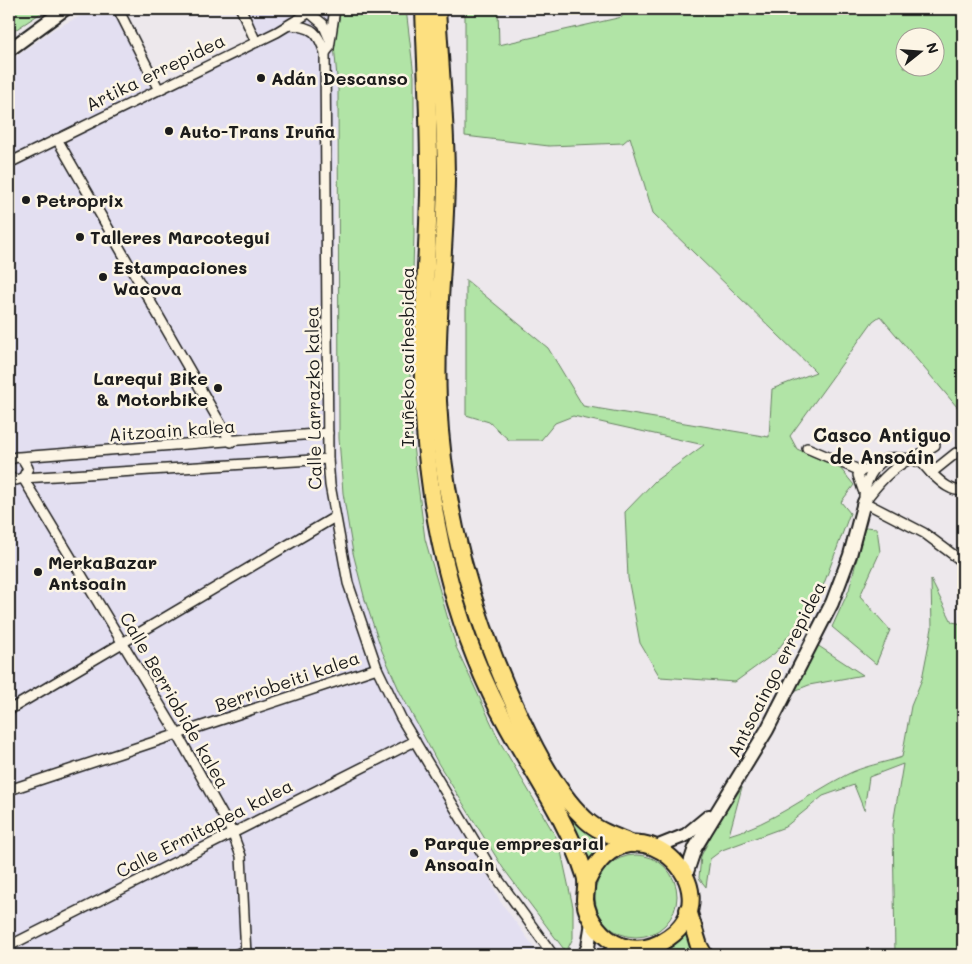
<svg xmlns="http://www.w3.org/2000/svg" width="972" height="964" viewBox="0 0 972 964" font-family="Mali,sans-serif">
  <rect width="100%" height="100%" fill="#ede8ec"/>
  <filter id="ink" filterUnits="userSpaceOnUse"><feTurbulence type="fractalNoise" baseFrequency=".02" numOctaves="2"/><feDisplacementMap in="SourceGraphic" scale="10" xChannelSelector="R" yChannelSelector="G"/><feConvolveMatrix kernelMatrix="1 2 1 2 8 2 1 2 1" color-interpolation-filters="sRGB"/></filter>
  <g filter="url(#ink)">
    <!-- built -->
    <path fill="#e3dff1" d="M95,9h17l47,81 97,-48 -16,-33h54v4l8,-4h37l-6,284 4,180 41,166 122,262 40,54h-531v-893l45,-33z"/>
    <!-- green -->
    <g fill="#b1e4a6" stroke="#668061" fill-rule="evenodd">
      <path d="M9,9h38l-38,25z"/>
      <path d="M341,9h65l8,67v158l-5,181 16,124 31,108 44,95 59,100 14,65v31l-7,14 -63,-84 -65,-105 -38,-71 -18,-41 -17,-51 -12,-47 -10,-60 -4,-55 -1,-350 -4,-43z"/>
      <path d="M465,9h33l1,36 123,-28v-8h341v405l-83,-98 -7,5 -83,115 7,13 43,19 14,17 -13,17 9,11 -31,84 -44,56 -40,29 -75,-5 -20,-34 -12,-65 -3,-66 30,-31 49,-36 -131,-29 -18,7 -14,17h-32l-20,-18 -23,-7v-135l82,68 35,58 186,31 3,-48 44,-17 -163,-159 -23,-76 -7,6 -74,3 -84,-10zM904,38h30v30h-30z"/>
      <path d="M865,527l12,1 3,24 -20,44 30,34 -14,34 -44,-37 17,-37z"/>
      <path d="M931,580l21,42 11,2v331h-68l-2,-131 10,-60 -34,13 -5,33 -10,-25 -31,11 -38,31 -63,23 -12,9 -4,28 -7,-9 2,-22 14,-28 27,-41 -13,48c44,-12 78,-40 117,-60 17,-9 38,-12 56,-18l9,-51 11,-27 10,-51z"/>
      <path d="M817,645l46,30 -54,10 -15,6z"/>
      <path d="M564,807l26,25 17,10 -20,18 -6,-20z"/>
      <circle cx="636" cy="896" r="41"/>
      <path d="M686,931l9,24h-19l-8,-5 10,-8z"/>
    </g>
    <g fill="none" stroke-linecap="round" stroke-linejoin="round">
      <!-- street casing -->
      <g stroke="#1c1c1c" stroke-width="12">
        <g id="street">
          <path d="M118,9l41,81"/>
          <path d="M241,9l15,33"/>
          <path d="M310,13l13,11 6,14"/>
          <path d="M290,25c23,2 28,7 35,28l3,406 2,26 18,98 29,85 24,50 94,157 58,80"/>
          <path d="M325,53l4,-5 6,-39"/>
          <path d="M57,139l174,303"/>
          <path d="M9,163l268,-131 38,-23"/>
          <path d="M807,448l54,23 16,-6"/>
          <path d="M19,457l309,-24"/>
          <path d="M9,460l7,-3 6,1 6,10 -5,10 -7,2 -7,-3"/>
          <path d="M861,471l-3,4 5,15"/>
          <path d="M931,473c10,9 18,18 32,18"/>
          <path d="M864,502c13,-17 26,-33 46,-43l12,4 9,10 25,-20"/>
          <path d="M864,502l60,31 39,29"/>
          <path d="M864,502c-1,-16 9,-41 27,-44 6,-1 14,2 20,0 8,-2 17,-9 24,-13"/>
          <path d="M9,710l326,-193"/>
          <path d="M9,790l368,-122"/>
          <path d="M9,946l406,-205"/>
          <path d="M235,955l11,-5"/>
          <path d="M246,955l-5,-99 -9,-24 -54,-97 -155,-257 305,-19"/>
        </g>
      </g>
      <!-- secondary casing -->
      <g stroke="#1c1c1c" stroke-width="16">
        <g id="secondary">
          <path d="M9,50l56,-41"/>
          <path d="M656,847l30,-12 23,-19"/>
          <path d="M686,875l9,-27 72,-118 65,-127 18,-48 14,-53"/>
          <path d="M584,955l4,-8 4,-25"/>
          <path d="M607,955l19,-7"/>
        </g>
      </g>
      <!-- highway casing -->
      <g stroke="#1c1c1c" stroke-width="20">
        <g id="highway">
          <path d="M424,9c2,62 6,124 5,186 -2,78 -10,157 -4,236 7,101 33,207 83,296 27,49 60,95 77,148 3,9 0,16 0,25 2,20 18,39 36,46 17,6 33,2 47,-8 69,-47 -37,-150 -81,-57"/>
          <path d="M437,9c3,56 9,114 9,171 -1,73 -11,147 -8,221 5,109 35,218 82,316 16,35 37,76 65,102 13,13 32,18 48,25"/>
          <path d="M688,910l11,36 5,9"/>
        </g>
      </g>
      <!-- street -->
      <use href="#street" stroke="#fcf5e5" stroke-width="9"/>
      <!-- secondary -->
      <use href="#secondary" stroke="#fcf5e5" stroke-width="12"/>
      <!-- highway -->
      <use href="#highway" stroke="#fde080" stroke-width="16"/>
    </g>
  </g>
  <!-- markers -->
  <g fill="#1c1c1c" stroke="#fcf5e5" stroke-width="2">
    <circle cx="261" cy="78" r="5"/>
    <circle cx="169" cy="131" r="5"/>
    <circle cx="26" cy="200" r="5"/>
    <circle cx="80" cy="237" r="5"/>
    <circle cx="103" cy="277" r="5"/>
    <circle cx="218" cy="388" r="5"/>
    <circle cx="38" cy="572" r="5"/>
    <circle cx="414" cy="853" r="5"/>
  </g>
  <g text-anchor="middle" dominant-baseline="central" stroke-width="5" stroke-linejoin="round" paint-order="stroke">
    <!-- street labels -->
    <g font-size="18" fill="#1c1c1c" stroke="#fcf5e5">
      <text transform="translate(155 72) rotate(-26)">Artika errepidea</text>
      <text transform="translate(407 357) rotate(-90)">Iruñeko saihesbidea</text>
      <text transform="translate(313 398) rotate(-91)">Calle Larrazko kalea</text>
      <text transform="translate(172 430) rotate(-4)">Aitzoain kalea</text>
      <text transform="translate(776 669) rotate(-63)">Antsoaingo errepidea</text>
      <text transform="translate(287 681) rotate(-19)">Berriobeiti kalea</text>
      <text transform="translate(175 700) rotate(60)">Calle Berriobide kalea</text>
      <text transform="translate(204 828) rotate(-27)">Calle Ermitapea kalea</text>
    </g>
    <!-- poi labels -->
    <g font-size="18" font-weight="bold" fill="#1c1c1c" stroke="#fcf5e5" text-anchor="start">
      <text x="271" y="78">Adán Descanso</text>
      <text x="179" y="131">Auto-Trans Iruña</text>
      <text x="36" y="200">Petroprix</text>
      <text x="90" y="237">Talleres Marcotegui</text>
      <text x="113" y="267">Estampaciones<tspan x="113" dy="21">Wacova</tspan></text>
      <text x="208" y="378" text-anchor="end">Larequi Bike<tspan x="208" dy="21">&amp; Motorbike</tspan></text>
      <text x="48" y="562">MerkaBazar<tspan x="48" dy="21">Antsoain</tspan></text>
      <text x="424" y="843">Parque empresarial<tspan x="424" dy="21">Ansoain</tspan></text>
    </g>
    <!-- neighbourhood labels -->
    <g font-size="19" font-weight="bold" fill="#1c1c1c" stroke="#fcf5e5">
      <text x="882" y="434">Casco Antiguo<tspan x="882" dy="22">de Ansoáin</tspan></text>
    </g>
  </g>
  <!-- margin -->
  <rect width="972" height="964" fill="none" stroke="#fcf5e5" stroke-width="30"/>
  <rect x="15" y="15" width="942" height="934" fill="none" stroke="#1c1c1c" stroke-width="2" filter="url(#ink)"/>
  <!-- north arrow -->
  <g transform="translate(920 52) rotate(73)"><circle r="24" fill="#fcf5e5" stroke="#a29e95"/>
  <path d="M0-4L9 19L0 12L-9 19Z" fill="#1c1c1c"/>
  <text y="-8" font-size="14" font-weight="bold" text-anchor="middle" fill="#1c1c1c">N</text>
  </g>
</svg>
